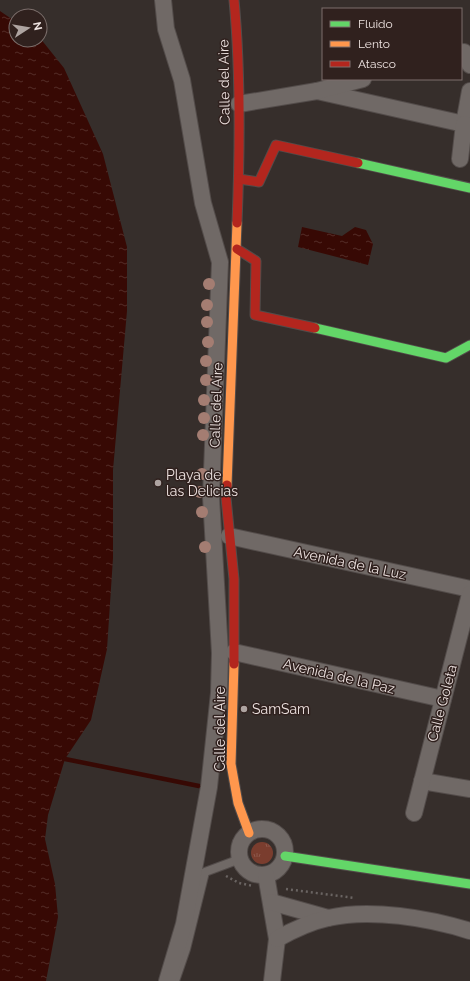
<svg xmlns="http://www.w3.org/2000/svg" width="470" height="981" viewBox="0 0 470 981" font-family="Raleway,sans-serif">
  <defs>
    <pattern id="grass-tufts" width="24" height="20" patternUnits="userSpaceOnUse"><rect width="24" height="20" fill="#7a3d2e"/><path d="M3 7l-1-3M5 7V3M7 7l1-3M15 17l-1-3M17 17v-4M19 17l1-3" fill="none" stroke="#8d594c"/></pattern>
    <pattern id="water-ripples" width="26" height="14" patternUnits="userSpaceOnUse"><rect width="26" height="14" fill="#370904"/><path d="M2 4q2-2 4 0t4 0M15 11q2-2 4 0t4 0" fill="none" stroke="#542d28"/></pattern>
  </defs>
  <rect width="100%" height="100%" fill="#362e2b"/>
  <!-- grass -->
  <circle fill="url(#grass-tufts)" cx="262" cy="853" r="11"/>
  <!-- water -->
  <g fill="url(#water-ripples)">
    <path d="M0,11l16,11v18h24v-2l24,30 39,86 24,93v64l-14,159v88l-6,91 -16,71 -26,39 -17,56 -3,24 10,45 3,33 -12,64h-46z"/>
    <path d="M302,227l40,9 13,-9 11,3 7,14 -5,21 -70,-18z"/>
  </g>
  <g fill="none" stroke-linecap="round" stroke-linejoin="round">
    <!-- stream -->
    <path stroke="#370904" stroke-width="4.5" d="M65,759l134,27"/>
    <!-- lane casing -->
    <g stroke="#534c4a" stroke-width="10">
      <path id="lane" d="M175,981l11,-32 19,-77 35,-13"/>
    </g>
    <!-- street casing -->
    <g stroke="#534c4a" stroke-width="18">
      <g id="street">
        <path d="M163,0l3,29 16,51 21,123 17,59 -9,235 9,156 -1,40 -10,94 -25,137 -17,57"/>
        <path d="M461,53l3,-1 6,13"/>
        <path d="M317,91l147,33 6,-33"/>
        <path d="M239,104l78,-13 46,-12"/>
        <path d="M460,159l4,-35 6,2"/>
        <path d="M229,536l241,53"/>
        <path d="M234,652l209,47"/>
        <path d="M422,781l48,8"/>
        <path d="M414,813l56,-219"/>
        <circle cx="262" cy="852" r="23"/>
        <path d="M266,875l11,64 -5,42"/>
        <path d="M271,902l57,16"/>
        <path d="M277,939c16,-9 33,-17 51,-21 42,-10 101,0 142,13"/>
      </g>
    </g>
    <!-- fast casing -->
    <g stroke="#534c4a" stroke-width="11">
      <g id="fast">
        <path d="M358,163l112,25"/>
        <path d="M315,328l131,30 24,-13"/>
        <path d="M285,856l185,28"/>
      </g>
    </g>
    <!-- slow casing -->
    <g stroke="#534c4a" stroke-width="11">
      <g id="slow">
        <path d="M227,485l10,-262"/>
        <path d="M234,664l-3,100 7,39 11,30"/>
      </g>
    </g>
    <!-- jam casing -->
    <g stroke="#534c4a" stroke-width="11">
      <g id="jam">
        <path d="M234,0c7,74 6,149 3,223"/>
        <path d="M239,179l20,3 17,-37 82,18"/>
        <path d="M237,249l19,12 -1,54 60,13"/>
        <path d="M227,485l-1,13 8,81v85"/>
      </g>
    </g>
    <!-- path -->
    <g stroke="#6a6462" stroke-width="2.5" stroke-dasharray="2 3" stroke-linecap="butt">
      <path d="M226,876l13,7 14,3"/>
      <path d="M286,889l69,9"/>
    </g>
    <!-- lane -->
    <use href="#lane" stroke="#706966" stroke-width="8"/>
    <!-- street -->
    <use href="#street" stroke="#706966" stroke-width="16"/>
    <!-- fast -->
    <use href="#fast" stroke="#63d668" stroke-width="9"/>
    <!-- slow -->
    <use href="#slow" stroke="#ff974d" stroke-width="9"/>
    <!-- jam -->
    <use href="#jam" stroke="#b3261e" stroke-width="9"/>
  </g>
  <!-- trees -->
  <g fill="#a47d72">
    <circle cx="209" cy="284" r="6"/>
    <circle cx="207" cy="305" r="6"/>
    <circle cx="207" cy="322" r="6"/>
    <circle cx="208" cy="342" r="6"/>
    <circle cx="206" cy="361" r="6"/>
    <circle cx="206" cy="380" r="6"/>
    <circle cx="204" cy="400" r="6"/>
    <circle cx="204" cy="418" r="6"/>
    <circle cx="203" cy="435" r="6"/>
    <circle cx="202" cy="474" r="6"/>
    <circle cx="200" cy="492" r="6"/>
    <circle cx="202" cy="512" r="6"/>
    <circle cx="205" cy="547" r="6"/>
  </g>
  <!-- markers -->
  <g fill="#aea4a1" stroke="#30211e" stroke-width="1.5">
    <circle cx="158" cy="483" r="4"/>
    <circle cx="244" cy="709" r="4"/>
  </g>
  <g text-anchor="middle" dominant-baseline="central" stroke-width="3" stroke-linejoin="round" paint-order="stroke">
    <!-- street labels -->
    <g font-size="14" fill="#eee3e1" stroke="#30211e">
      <text transform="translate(224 82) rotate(-91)">Calle del Aire</text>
      <text transform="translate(216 405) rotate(-88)">Calle del Aire</text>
      <text transform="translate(350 563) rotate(12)">Avenida de la Luz</text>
      <text transform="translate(339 676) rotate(13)">Avenida de la Paz</text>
      <text transform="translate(442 703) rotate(-75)">Calle Goleta</text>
      <text transform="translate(220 729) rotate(-90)">Calle del Aire</text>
    </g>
    <!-- poi labels -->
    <g font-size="14" fill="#eee3e1" stroke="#30211e" text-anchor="start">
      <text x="166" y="475">Playa de<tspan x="166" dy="16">las Delicias</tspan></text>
      <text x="252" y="709">SamSam</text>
    </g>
  </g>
  <!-- legend -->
  <rect x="322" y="8" width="140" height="72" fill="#30211e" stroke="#7c6f6c"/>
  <rect x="330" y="21" width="20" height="6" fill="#63d668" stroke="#7c6f6c"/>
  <text x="358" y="28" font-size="12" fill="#eee3e1">Fluido</text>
  <rect x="330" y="41" width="20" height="6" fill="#ff974d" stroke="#7c6f6c"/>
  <text x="358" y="48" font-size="12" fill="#eee3e1">Lento</text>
  <rect x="330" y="61" width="20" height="6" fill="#b3261e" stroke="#7c6f6c"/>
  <text x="358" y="68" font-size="12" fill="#eee3e1">Atasco</text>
  <!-- north arrow -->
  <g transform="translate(28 28) rotate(78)"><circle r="19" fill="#30211e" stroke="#7c6f6c"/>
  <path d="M0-3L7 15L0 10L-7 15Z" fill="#aea4a1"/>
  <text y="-6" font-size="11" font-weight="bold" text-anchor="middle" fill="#eee3e1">N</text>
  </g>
</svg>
